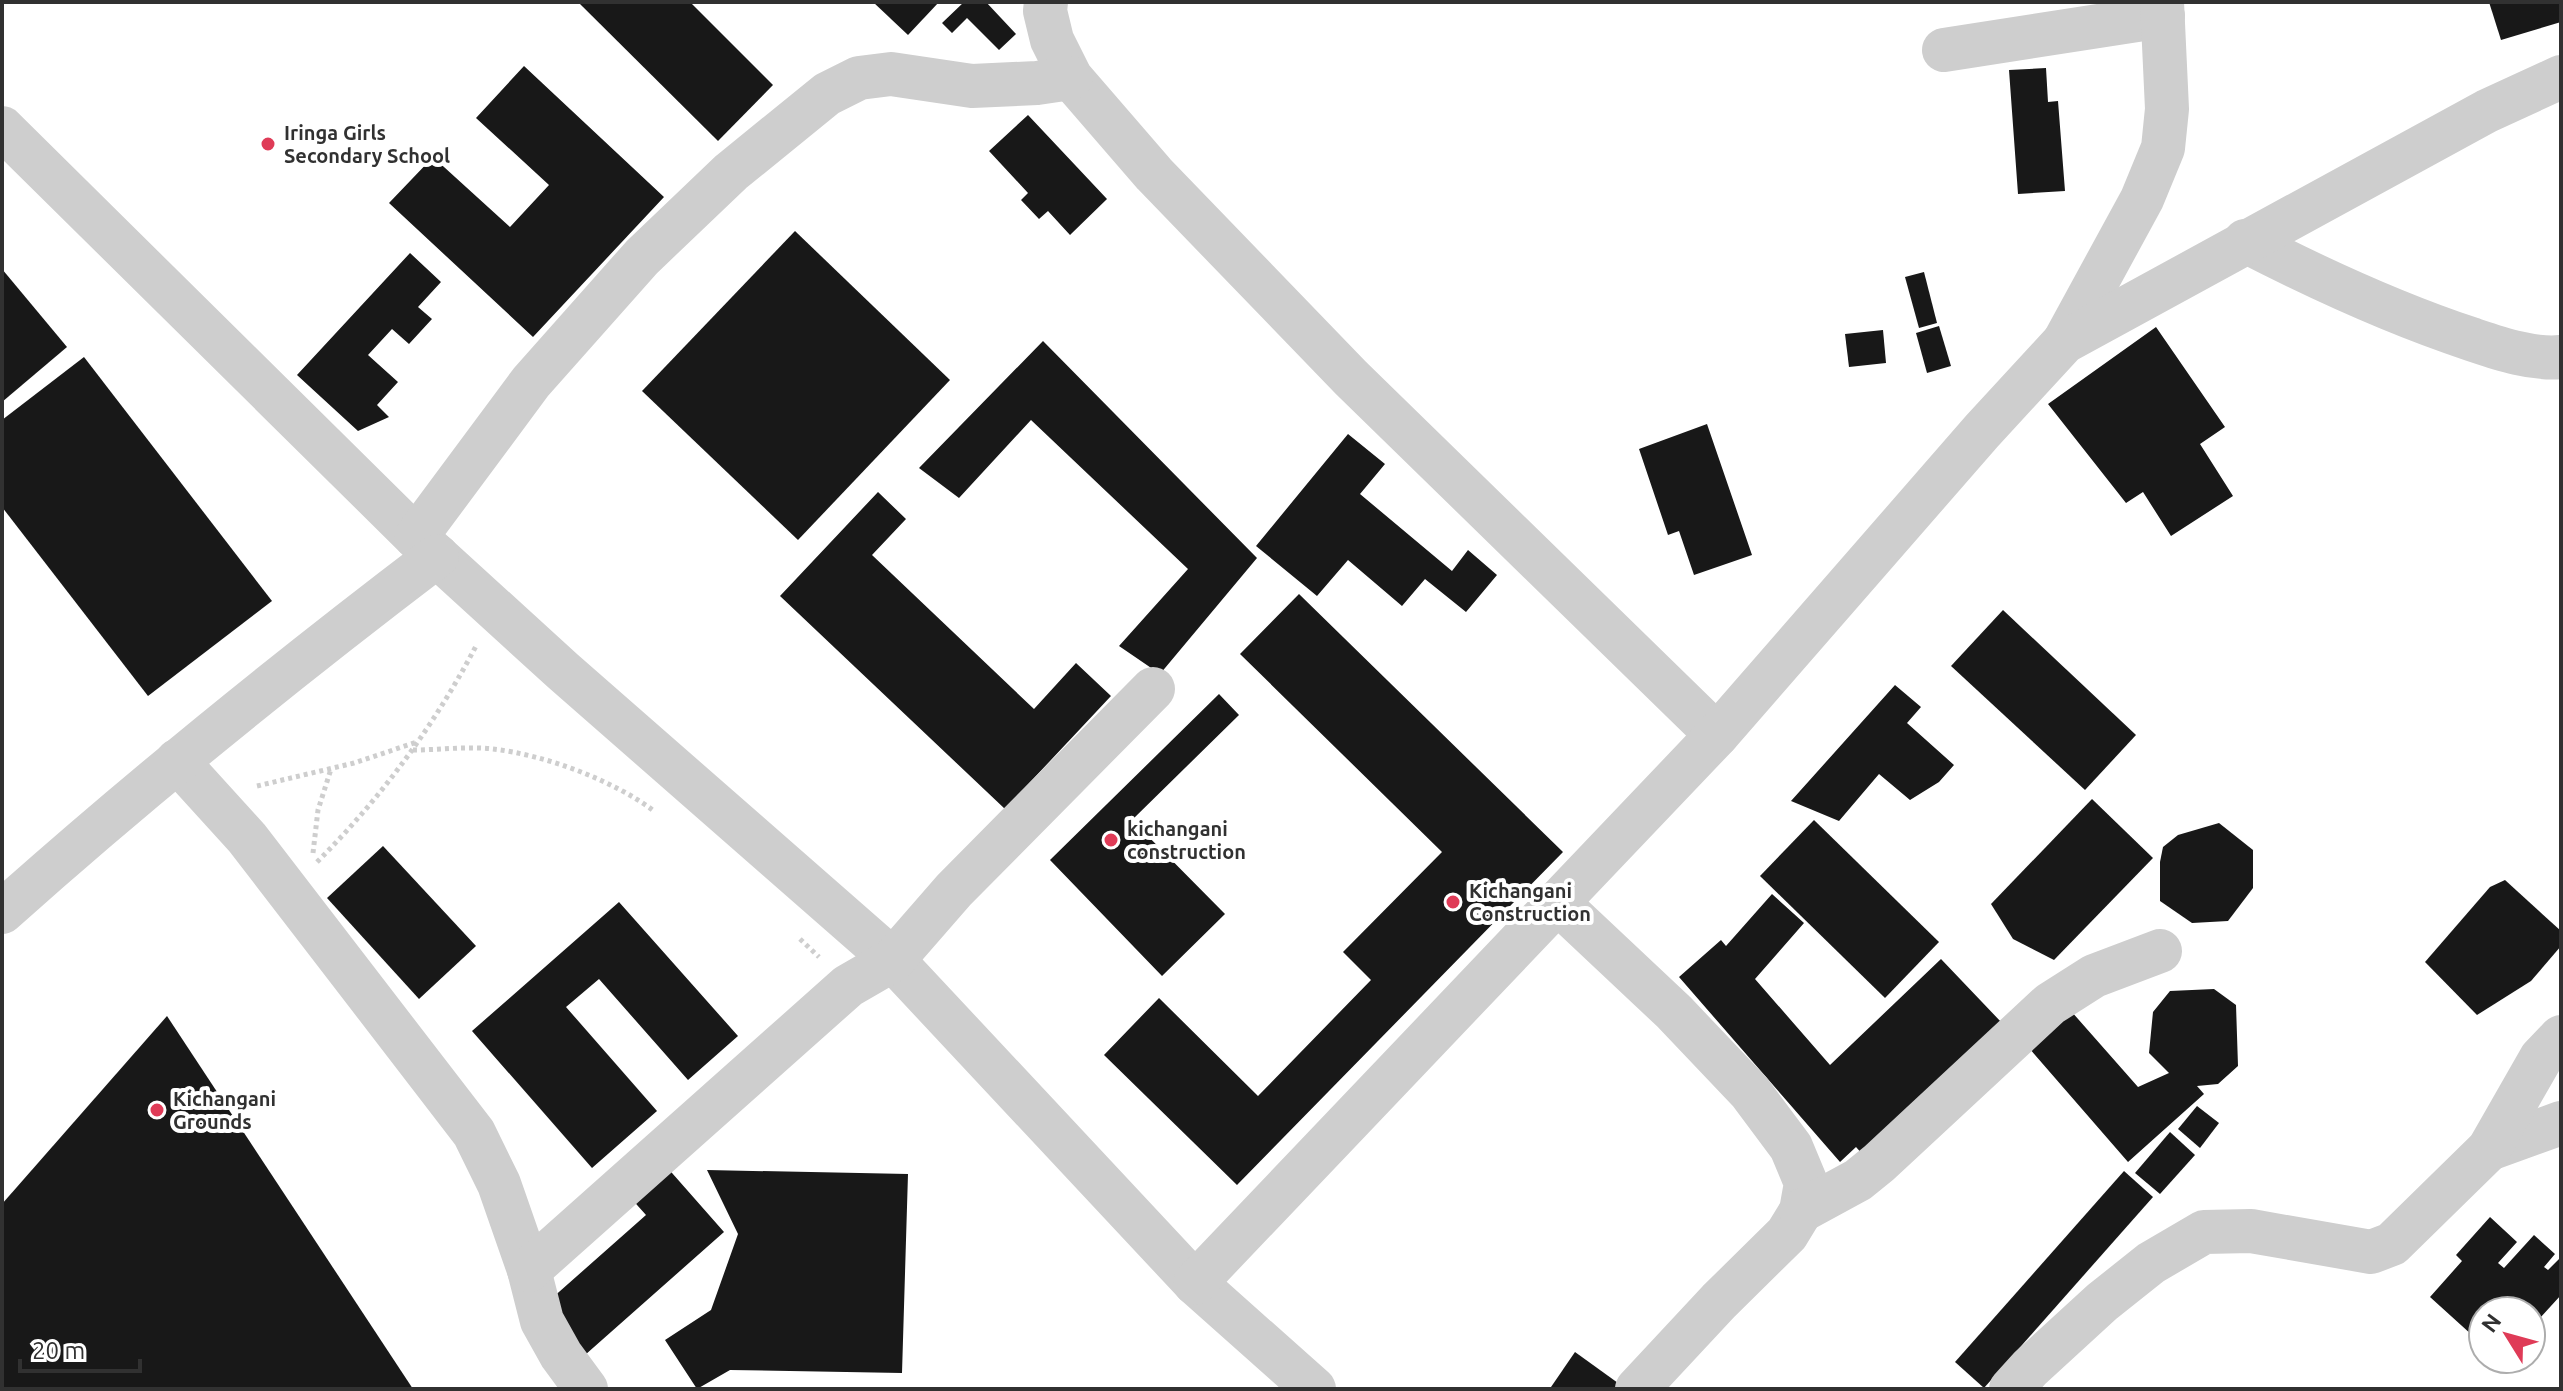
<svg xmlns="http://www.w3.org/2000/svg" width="2563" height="1391" viewBox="0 0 2563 1391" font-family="Ubuntu,sans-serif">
  <rect width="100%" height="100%" fill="#fff"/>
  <!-- building -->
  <g fill="#181818">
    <path d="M578,2h112l83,83 -55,56z"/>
    <path d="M873,2h66l-31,33z"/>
    <path d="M964,2h22l30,32 -17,16 -32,-32 -15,15 -10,-10z"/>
    <path d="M2489,2h72v20l-60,18z"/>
    <path d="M524,66l140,131 -131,140 -144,-134 44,-46 77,70 39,-42 -73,-67z"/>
    <path d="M2046,68l2,34 10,-1 7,90 -47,3 -9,-124z"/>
    <path d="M1028,115l79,84 -37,36 -22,-24 -9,8 -18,-19 7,-7 -39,-42z"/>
    <path d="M795,231l155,149 -152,160 -156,-149z"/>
    <path d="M410,253l31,29 -23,25 14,12 -23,25 -17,-15 -24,26 30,27 -21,23 12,12 -31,14 -61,-56z"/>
    <path d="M2,269l65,78 -65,55z"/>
    <path d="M1924,272l13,51 -18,5 -14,-51z"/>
    <path d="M1939,326l12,40 -24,7 -11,-40z"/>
    <path d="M2156,327l69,100 -25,17 33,52 -62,40 -28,-44 -17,11 -78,-99z"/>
    <path d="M1883,330l3,33 -37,4 -4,-33z"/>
    <path d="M1043,341l214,217 -97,116 -41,-28 69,-77 -157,-149 -72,78 -40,-30z"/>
    <path d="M84,357l188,244 -124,95 -146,-189v-87z"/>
    <path d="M1707,424l45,131 -58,20 -15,-44 -11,4 -29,-86z"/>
    <path d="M1348,434l37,30 -25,30 92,77 16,-21 29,25 -31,37 -41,-33 -23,27 -54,-46 -31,36 -61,-50z"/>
    <path d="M878,492l28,27 -34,36 162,154 42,-46 35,33 -106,113 -225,-213z"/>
    <path d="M1299,594l264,258 -326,333 -133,-130 55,-57 99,98 113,-116 -28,-28 99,-100 -202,-198z"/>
    <path d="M2003,610l133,125 -51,55 -134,-124z"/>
    <path d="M1895,685l26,22 -14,16 47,42 -15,17 -29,18 -31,-26 -40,47 -48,-20z"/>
    <path d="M1219,694l20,21 -107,105 93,94 -63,62 -112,-116z"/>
    <path d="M2092,799l61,59 -99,102 -41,-21 -22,-35z"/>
    <path d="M1814,820l125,122 -54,56 -125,-122z"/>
    <path d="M2219,823l34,27v38l-25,33 -36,2 -32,-22v-39l3,-15 15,-12z"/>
    <path d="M383,846l93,100 -57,53 -92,-101z"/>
    <path d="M2505,880l56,51v15l-30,35 -54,34 -52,-53 65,-75z"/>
    <path d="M1772,894l32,29 -49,56 75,86 111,-106 61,64 -138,133 -8,-9 -16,15 -161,-185 42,-37 5,6z"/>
    <path d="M619,902l119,134 -50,44 -89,-101 -33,28 91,104 -65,57 -120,-137z"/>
    <path d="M2214,989l22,16 2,61 -20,18 -21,2 7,8 -76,68 -99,-114 42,-37 67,76 31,-14 -20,-20 4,-41 17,-21z"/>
    <path d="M167,1016l246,373h-411v-185z"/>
    <path d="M2197,1106l22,17 -19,25 -22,-19z"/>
    <path d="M2170,1132l25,23 -35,39 -25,-21z"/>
    <path d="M665,1165l59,67 -139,123 -43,-48 104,-92 -17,-19z"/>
    <path d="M707,1170l201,4 -6,199 -172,-3 -33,19 -32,-49 46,-30 27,-76z"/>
    <path d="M2124,1171l29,26 -169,191 -29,-26z"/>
    <path d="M2490,1217l27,25 -19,21 6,5 30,-33 21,19 -11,13 4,3 13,-13v38l-30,33v-17h-48v34l-53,-48 32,-36 -6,-6z"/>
    <path d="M1575,1352l43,31 -4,6h-60l-3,-2z"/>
  </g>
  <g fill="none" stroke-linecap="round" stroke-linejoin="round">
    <!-- path -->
    <g stroke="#cecece" stroke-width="5" stroke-dasharray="4 4" stroke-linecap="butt">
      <path d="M413,750c26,0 54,-4 80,-1 52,6 120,31 161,62"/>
      <path d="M257,786l97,-23 63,-21"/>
      <path d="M313,853l5,-43 13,-41"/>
      <path d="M317,862c64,-64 117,-136 159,-216"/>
      <path d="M800,939l19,18"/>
    </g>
    <!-- minor -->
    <g stroke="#cecece" stroke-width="44">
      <path d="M1046,2l-1,9 7,29 19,38 83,96 197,204 366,357"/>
      <path d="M1944,50l219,-34"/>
      <path d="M2,128l414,409 147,134 330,289 302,323 119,106"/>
      <path d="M2245,241c74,38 147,72 226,98 27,9 61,21 90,18"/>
      <path d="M2064,342l78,-143 21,-51 4,-39 -5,-107"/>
      <path d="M416,537l115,-155 111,-125 89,-85 96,-78 32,-16 32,-4 81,12 65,-3 34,-5"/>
      <path d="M177,761l70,77 227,295 25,51 30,86 13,51 19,34 25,34"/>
      <path d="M1557,902l117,110 76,80 41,55 15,36 -5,28 -14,23 -68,67 -82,88"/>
      <path d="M2,912c140,-125 285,-242 435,-356"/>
      <path d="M2489,1149l72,-26"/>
      <path d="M1801,1211l57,-31 21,-17 171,-159 44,-28 66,-25"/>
      <path d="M529,1270l319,-284 45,-26 61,-70 199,-201"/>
      <path d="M1195,1283l522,-548 265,-304 82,-89 423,-231 74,-34"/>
      <path d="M2011,1389l19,-21 72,-66 49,-39 53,-31 47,-1 120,21 21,-8 97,-95 52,-91 20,-21"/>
    </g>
  </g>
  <!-- markers -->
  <g fill="#df3b57" stroke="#fff" stroke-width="3">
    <circle cx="268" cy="144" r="8"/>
    <circle cx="1111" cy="840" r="8"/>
    <circle cx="1453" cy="902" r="8"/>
    <circle cx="157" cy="1110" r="8"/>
  </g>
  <g text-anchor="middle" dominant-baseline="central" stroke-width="8" stroke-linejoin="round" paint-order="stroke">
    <!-- poi labels -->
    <g font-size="20" font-weight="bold" fill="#313131" stroke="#fff" text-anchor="start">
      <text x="284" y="132">Iringa Girls<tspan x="284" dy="23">Secondary School</tspan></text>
      <text x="1127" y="828">kichangani<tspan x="1127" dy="23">construction</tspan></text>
      <text x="1469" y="890">Kichangani<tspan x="1469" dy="23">Construction</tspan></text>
      <text x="173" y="1098">Kichangani<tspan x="173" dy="23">Grounds</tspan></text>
    </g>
  </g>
  <!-- border -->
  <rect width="2563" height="1391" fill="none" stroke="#313131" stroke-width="8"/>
  <!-- north arrow -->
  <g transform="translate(2507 1335) rotate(307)"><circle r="38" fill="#ffffff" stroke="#adadad" stroke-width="2"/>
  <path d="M0-6L14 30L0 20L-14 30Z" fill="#df3b57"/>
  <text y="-12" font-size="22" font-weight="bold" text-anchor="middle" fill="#313131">N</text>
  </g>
  <!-- scale -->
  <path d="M20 1359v12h120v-12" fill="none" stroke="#313131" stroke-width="4"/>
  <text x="32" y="1359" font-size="24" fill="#313131" stroke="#ffffff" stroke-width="6" paint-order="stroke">20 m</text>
</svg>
